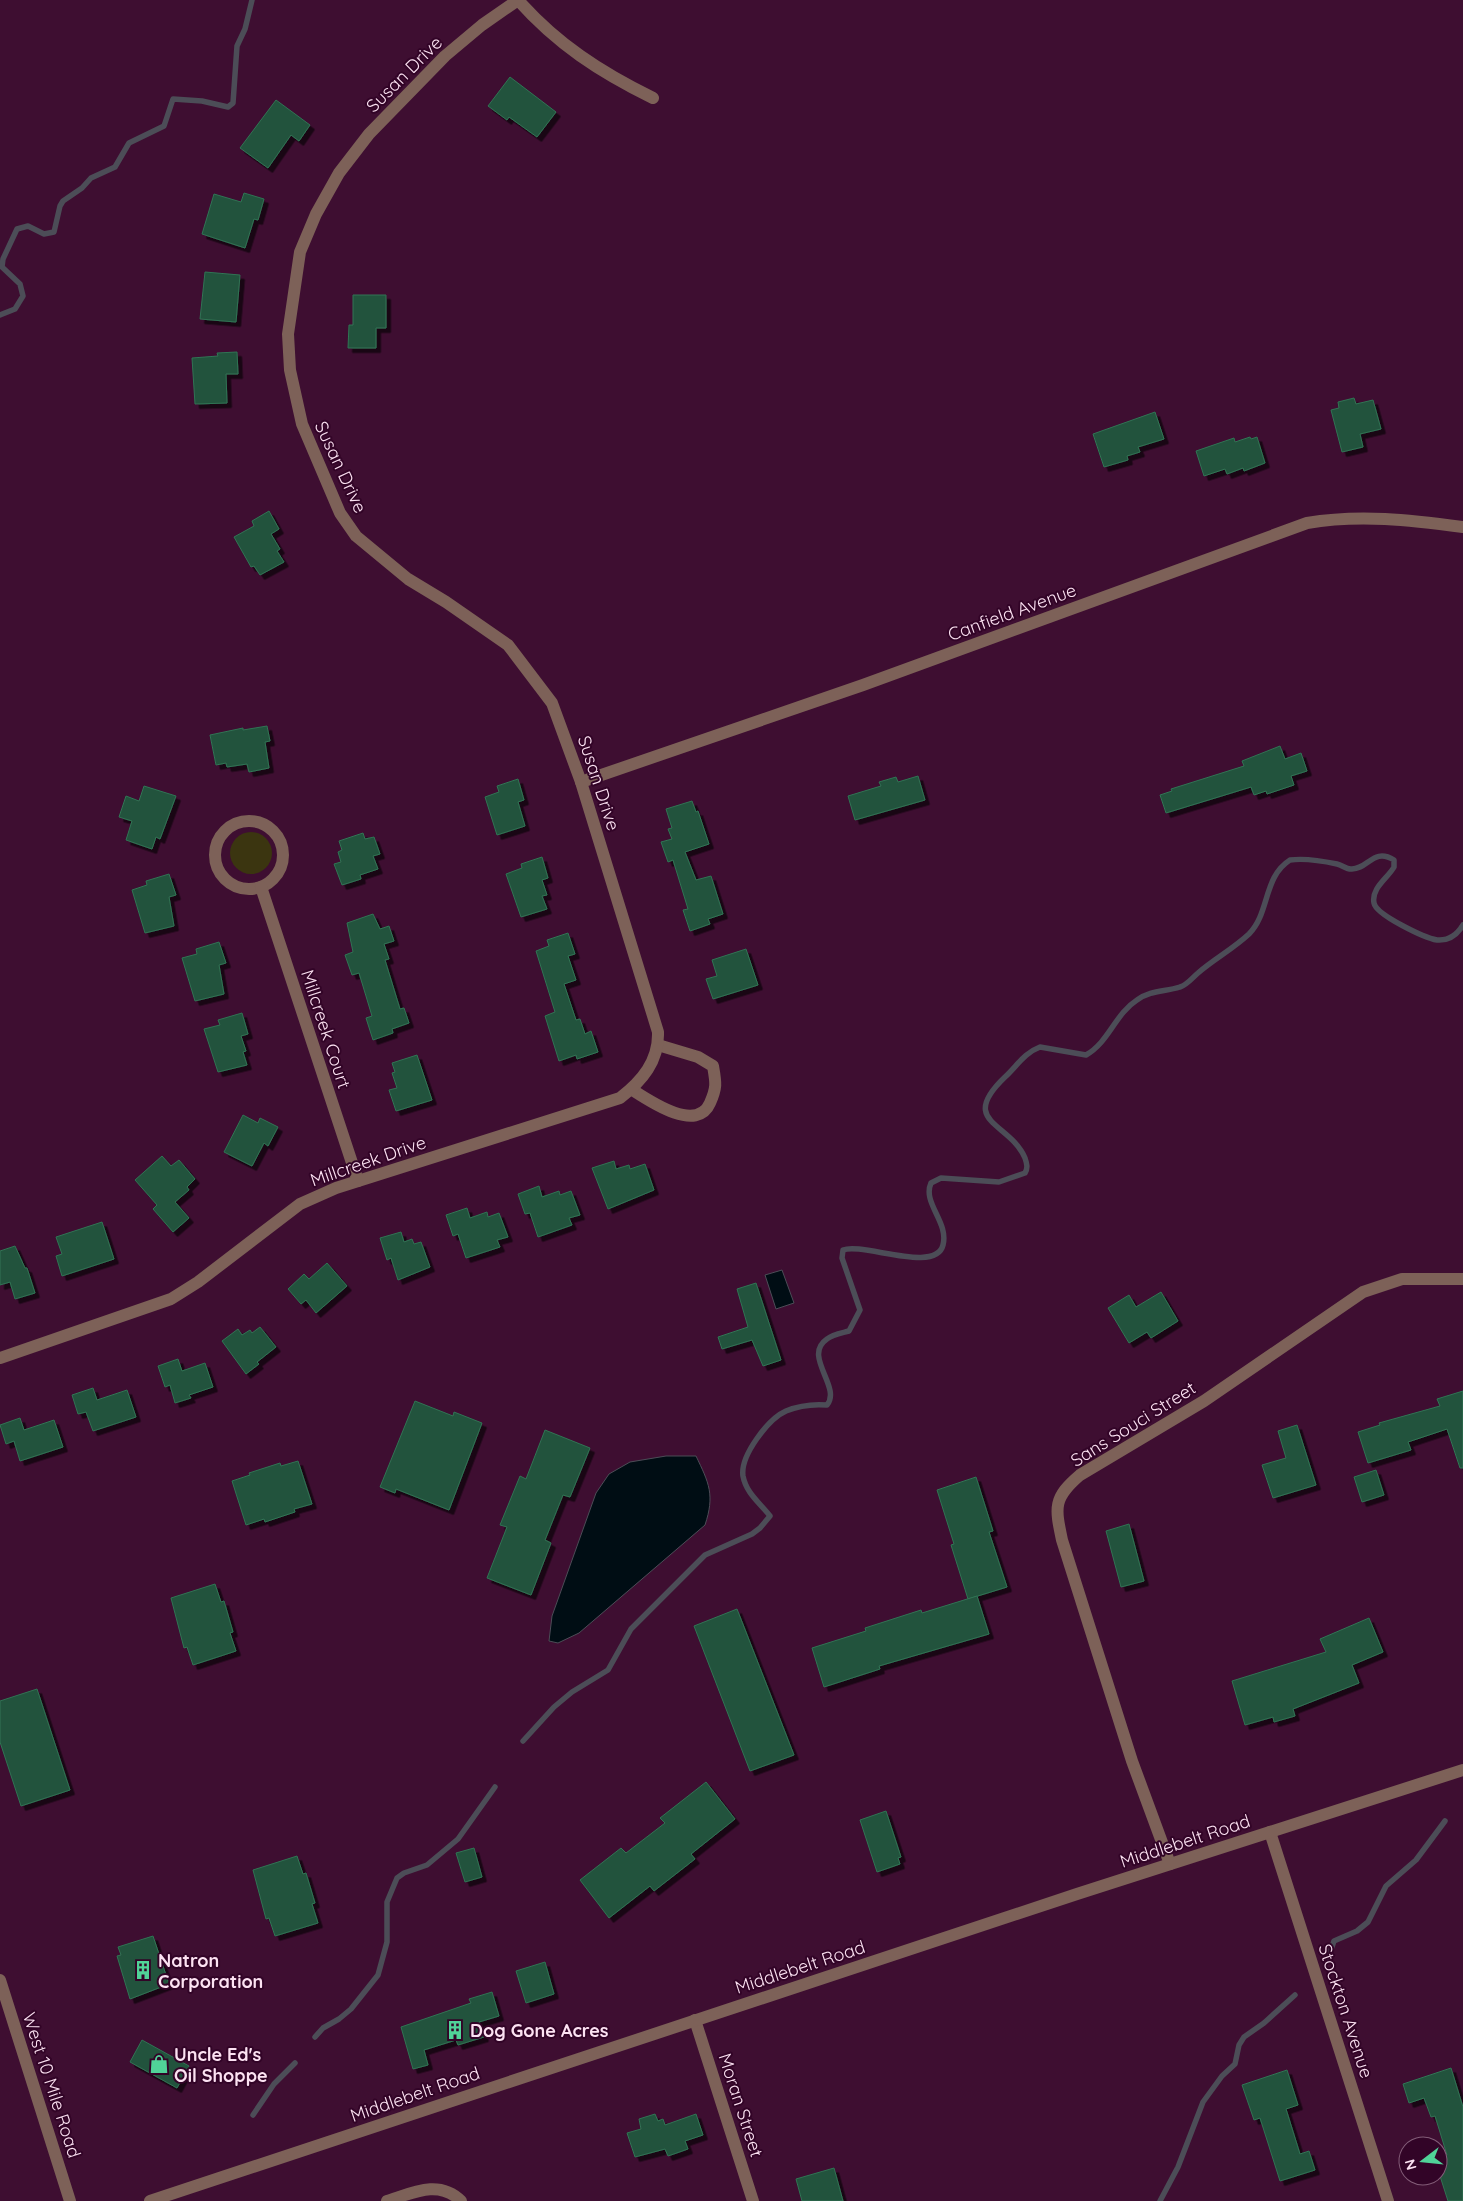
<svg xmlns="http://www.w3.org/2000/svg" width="1463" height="2201" viewBox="0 0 1463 2201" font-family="Quicksand,sans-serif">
  <defs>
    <filter id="shadow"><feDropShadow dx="4.5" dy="4.5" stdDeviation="0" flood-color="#0009"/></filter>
  </defs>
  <rect width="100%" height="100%" fill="#3e0e31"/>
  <!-- green -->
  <circle fill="#3b3510" cx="251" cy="853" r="21"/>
  <!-- water -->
  <g fill="#000d14" stroke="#4c4d57">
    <path d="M782,1270l12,33 -18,6 -11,-34z"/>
    <path d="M666,1456h30c13,27 19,39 9,69l-126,108 -21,10 -9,-2 3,-25 44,-123 13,-19 21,-12z"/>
  </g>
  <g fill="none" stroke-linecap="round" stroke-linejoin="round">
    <!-- stream -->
    <g stroke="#4c4d57" stroke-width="5.5">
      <path d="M0,315l15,-6 8,-13 -3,-12 -18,-17 1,-8 14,-30 11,-3 16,8 10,-2 6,-26 3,-5 19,-13 9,-10 24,-11 14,-24 35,-17 9,-27 29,2 26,6 5,-4 4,-57 8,-17 7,-29"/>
      <path d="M523,1741l31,-34 18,-15 36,-22 23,-41 74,-74 47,-21 8,-6 10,-12c-10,-13 -24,-23 -27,-40 -3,-20 25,-57 43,-65 12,-5 28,-7 41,-6 15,-18 -25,-49 0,-66 6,-5 15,-6 22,-8l11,-21 -18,-52 1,-8c19,-8 93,24 100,-5 6,-23 -21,-42 -12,-62l10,-5 58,4 26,-9c3,-5 2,-9 0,-15 -15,-36 -68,-35 -20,-81 12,-11 19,-24 35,-30l46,8c23,-13 29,-41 51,-55 14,-10 28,-8 43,-13 7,-2 12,-9 18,-14 16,-14 35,-24 51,-39 21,-21 14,-57 41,-74 15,-2 33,1 47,4 5,1 9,5 14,5 17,1 22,-22 43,-9v7c-6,11 -23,21 -20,36 2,12 51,35 63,37 12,1 20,-5 26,-15"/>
      <path d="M1328,1958l6,-17 23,-10 11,-9 18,-36 30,-26 29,-39"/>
      <path d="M315,2037l8,-9 16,-9 12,-10 27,-34 9,-33v-40l10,-24 7,-5 23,-8 31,-26 37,-52"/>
      <path d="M253,2115l21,-31 21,-21"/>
      <path d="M1160,2201l18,-34 25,-65 19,-26 13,-12 4,-19 5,-8 20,-14 31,-28"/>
    </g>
  </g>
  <!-- building -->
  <g fill="#23523c" stroke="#307454" filter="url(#shadow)">
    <path d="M510,77l46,35 -19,25 -28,-20 -2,3 -19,-14z"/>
    <path d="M276,100l34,25 -11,16 -8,-6 -23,33 -28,-20z"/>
    <path d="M244,193l20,6 -6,21 -4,-1 -9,29 -43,-14 12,-40 27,8z"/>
    <path d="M205,272l35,3 -4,47 -36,-3z"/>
    <path d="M353,295h33v33h-10v20h-28l1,-23h4z"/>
    <path d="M237,352l1,22h-12l1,29 -32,1 -3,-46 26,-2 -1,-3z"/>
    <path d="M1354,398l2,6 17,-4 8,29 -21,5 3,13 -21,5 -11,-42 8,-2 -1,-6z"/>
    <path d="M1155,412l9,27 -26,8 2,5 -13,4 1,4 -24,7 -11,-33z"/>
    <path d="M1250,437l1,2 6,-2 8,26 -21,8 -1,-3 -16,6 -2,-5 -21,7 -8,-25 38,-13 1,4z"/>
    <path d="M269,511l10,18 -8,5 9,15 -3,2 7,11 -24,13 -6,-9 -3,1 -17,-30 20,-11 -2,-5z"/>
    <path d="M267,726l3,15 -5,1 4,26 -20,4 -2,-8 -20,3 -1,-4 -10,2 -6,-30 33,-7v2z"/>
    <path d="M1280,746l5,13 16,-6 6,18 -16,5 3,9 -27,9 -1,-3 -12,4 -3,-8 -85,26 -6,-18 12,-4 -1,-2 73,-23 -2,-5z"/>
    <path d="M918,776l7,24 -70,20 -7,-24 33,-10 -2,-4 17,-5 2,5z"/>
    <path d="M518,779l6,21 -6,2 7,24 -28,9 -12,-38 14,-5 -2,-6z"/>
    <path d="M144,786l32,10 -16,43 -4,-2 -4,12 -26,-9 6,-19 -13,-4 7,-21 13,5z"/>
    <path d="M692,801l4,11 2,-1 11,33 -24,8 11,28 15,-4 12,38 -15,5 2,5 -20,7 -7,-21 5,-1 -15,-49 -5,2 -7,-20 11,-3 -4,-10 4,-1 -6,-19z"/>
    <path d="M363,833l2,6 9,-2 6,17 -7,2 5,13 -18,6 1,4 -19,6 -8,-21 7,-2 -3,-10 4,-2 -3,-9z"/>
    <path d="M542,857l6,21 -6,2 5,15 -5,1 5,13 -26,8 -15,-43 16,-6 -1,-4z"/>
    <path d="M169,874l7,21 -7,2 5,29 -29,7 -13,-43 15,-5 -1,-4z"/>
    <path d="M373,914l7,15 9,-3 5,15 -10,3 5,15 -4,1 15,49 4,-1 5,15 -17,6 1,4 -20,7 -7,-22 6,-2 -13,-43 -7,2 -7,-20 8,-3 -6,-29z"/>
    <path d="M568,933l7,21 -7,2 8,24 -12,4 12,36 4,-1 5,15 6,-3 7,21 -21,7 -1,-4 -17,6 -14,-45 10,-4 -19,-61 13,-5 -2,-6z"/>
    <path d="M219,942l7,21 -7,2 5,29 -29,7 -13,-43 15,-4 -1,-5z"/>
    <path d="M746,949l12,36 -45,14 -7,-20 11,-3 -5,-16z"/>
    <path d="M242,1013l6,21 -7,2 5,15 -3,1 4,13 -29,7 -14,-43 16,-4 -2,-5z"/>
    <path d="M417,1055l15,45 -36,11 -7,-21 8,-2 -5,-15 3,-1 -3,-9z"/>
    <path d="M243,1115l15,8 2,-5 18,9 -10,19 -4,-3 -12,23 -28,-14z"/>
    <path d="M162,1156l9,10 8,-6 16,19 -8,8 2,3 -14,12 14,16 -16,14 -20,-23 4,-4 -22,-25z"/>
    <path d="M614,1161l2,8 13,-4 1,4 15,-5 9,26 -46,19 -16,-41z"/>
    <path d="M539,1186l3,11 17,-6 1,4 11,-4 9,24 -11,3 3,7 -34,12 -8,-24 -5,1 -7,-20z"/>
    <path d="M467,1208l3,10 17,-6 1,5 11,-4 9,24 -11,3 3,7 -34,11 -8,-24 -5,2 -7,-21z"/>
    <path d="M102,1222l12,37 -52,17 -6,-20 6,-2 -6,-17z"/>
    <path d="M401,1232l3,10 8,-3 2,5 7,-2 9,25 -32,13 -7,-22 -4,2 -7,-22z"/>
    <path d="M15,1246l10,22h2l8,25 -20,6 -5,-17 -10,3v-34z"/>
    <path d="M327,1263l20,23 -31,27 -10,-13 -5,4 -13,-15 16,-15 5,5z"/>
    <path d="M756,1283l25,77 -18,6 -11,-26 -30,9 -4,-12 30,-10 -11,-38z"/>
    <path d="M1161,1292l17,29 -27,17 -4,-6 -18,11 -21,-35 21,-13 7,12z"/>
    <path d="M260,1327l16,20 -19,15 2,2 -13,10 -24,-33 16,-12 4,6 8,-5 2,3z"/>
    <path d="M178,1359l4,12 23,-8 8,24 -24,8 2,3 -16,5 -5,-18 -5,2 -7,-21z"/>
    <path d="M93,1388l4,12 30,-10 9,27 -43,14 -7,-19 -8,2 -6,-19z"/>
    <path d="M1463,1391v77h-3l-13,-39 -39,13 3,8 -43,13 -10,-31 22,-7 -1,-2 61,-17 -3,-7z"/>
    <path d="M415,1401l38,15 1,-4 28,11 -33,87 -53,-21 -1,4 -15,-6z"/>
    <path d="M20,1418l4,12 30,-10 9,27 -43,14 -6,-20 -8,3 -6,-19z"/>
    <path d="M1297,1425l19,60 -43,13 -11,-33 24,-7 -8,-27z"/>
    <path d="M545,1430l45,18 -20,49 -7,-2 -18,45 6,3 -20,52 -44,-17 20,-51 -7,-2 20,-49 6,3z"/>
    <path d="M298,1461l14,43 -18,5 1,3 -30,10 -1,-3 -18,6 -14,-44 18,-6 -1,-2 31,-10 1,3z"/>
    <path d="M1376,1470l8,25 -22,7 -8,-25z"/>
    <path d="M976,1477l17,54 -4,1 18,55 -39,12 -17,-54 3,-1 -17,-54z"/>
    <path d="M1129,1524l15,57 -23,6 -15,-56z"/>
    <path d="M215,1584l6,18 3,-1 9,31 -3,1 6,18 -43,14 -6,-18 -3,1 -13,-50z"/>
    <path d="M977,1596l12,38 -110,32 1,3 -56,18 -12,-39 54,-17 -1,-3 56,-18 1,3z"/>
    <path d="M737,1609l57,146 -44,16 -56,-145z"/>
    <path d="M1369,1618l14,34 -31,13 7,18 -66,26 2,7 -21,6 -1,-5 -28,8 -13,-44 94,-29 -6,-13z"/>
    <path d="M37,1689l33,101 -49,16 -21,-64v-41z"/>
    <path d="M706,1782l29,37 -44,35 4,5 -41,32 -4,-5 -41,32 -29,-38 41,-32 5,5 39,-30 -5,-5z"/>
    <path d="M886,1811l15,46 -3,1 2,6 -23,8 -17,-52z"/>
    <path d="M474,1848l8,29 -17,5 -9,-29z"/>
    <path d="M297,1856l6,18 3,-1 9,30 -3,1 6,19 -43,13 -6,-18 -3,1 -13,-49z"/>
    <path d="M153,1936l16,48 -39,15 -13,-43 4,-1 -3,-8z"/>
    <path d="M545,1962l9,32 -28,9 -10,-32z"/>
    <path d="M492,1992l7,24 -20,6 5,15 -26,8 -2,-5 -32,10 4,15 -15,4 -12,-42 70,-24 -2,-4z"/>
    <path d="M142,2040l47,26 -12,22 -47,-26z"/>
    <path d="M1451,2068l12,39v94h-15l-8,-25 3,-1 -5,-16 9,-4 -12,-39 -4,1 -7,-19 -15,5 -6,-19z"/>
    <path d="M1287,2070l11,35 -12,4 14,45 9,-3 6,19 -35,11 -20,-63 -6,2 -12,-35z"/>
    <path d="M655,2114l3,7 5,-2 2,6 31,-11 7,21 -18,6 3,8 -20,7 -3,-7 -30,8 -8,-24 14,-4 -2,-10z"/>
    <path d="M834,2168l9,33h-41l-6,-22z"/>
  </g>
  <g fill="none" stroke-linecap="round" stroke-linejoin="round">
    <!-- minor -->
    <g stroke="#7d6158" stroke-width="12">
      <path d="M581,782l282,-97 444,-162c52,-9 104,-3 156,4"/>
      <circle cx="249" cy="855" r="34"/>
      <path d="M261,887l97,294"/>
      <path d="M631,1089c17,11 66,45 79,14 7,-16 6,-20 3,-37l-15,-9 -40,-12"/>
      <path d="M0,1358l171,-59 27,-17 102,-78 36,-16 284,-90c22,-17 39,-37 38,-66l-77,-250 -29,-79 -44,-58 -62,-43 -38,-23 -52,-43 -16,-23 -38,-89 -12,-54 -2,-36 12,-82 16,-38 23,-41 30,-39 76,-78 37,-31 36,-25c39,44 82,72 135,98"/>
      <path d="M1270,1832l118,369"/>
      <path d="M1170,1864l-38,-103 -70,-221c-7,-33 -9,-42 18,-65l124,-74 159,-109 39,-13h61"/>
      <path d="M695,2020l58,181"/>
      <path d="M387,2201c25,-8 52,-22 74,0"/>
    </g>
    <!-- tertiary -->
    <g stroke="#7d6158" stroke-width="12">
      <path d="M0,1980l70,221"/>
      <path d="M150,2201l927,-307 386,-124"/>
    </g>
  </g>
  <!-- icons -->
  <defs>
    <g id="building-bare" transform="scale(1.5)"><path d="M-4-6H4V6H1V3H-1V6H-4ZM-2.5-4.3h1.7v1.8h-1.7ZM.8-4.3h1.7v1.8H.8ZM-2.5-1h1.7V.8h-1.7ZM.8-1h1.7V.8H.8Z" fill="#50d398" stroke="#320427" stroke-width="2.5" paint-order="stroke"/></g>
    <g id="shop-bare" transform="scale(1.5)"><path d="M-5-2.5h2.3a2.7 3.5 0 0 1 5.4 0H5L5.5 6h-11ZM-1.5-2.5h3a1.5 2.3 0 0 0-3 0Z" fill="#50d398" stroke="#320427" stroke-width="2.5" paint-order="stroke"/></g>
  </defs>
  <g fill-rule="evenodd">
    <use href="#building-bare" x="143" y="1970"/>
    <use href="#building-bare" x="455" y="2030"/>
    <use href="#shop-bare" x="159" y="2064"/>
  </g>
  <g text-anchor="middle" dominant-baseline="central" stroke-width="4" stroke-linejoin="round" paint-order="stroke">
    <!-- street labels -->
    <g font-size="18" fill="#fce2f2" stroke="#320427">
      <text transform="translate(404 74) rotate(-45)">Susan Drive</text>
      <text transform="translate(341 467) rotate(65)">Susan Drive</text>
      <text transform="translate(1012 612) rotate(-20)">Canfield Avenue</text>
      <text transform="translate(599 783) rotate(72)">Susan Drive</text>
      <text transform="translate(326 1029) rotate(72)">Millcreek Court</text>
      <text transform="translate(368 1161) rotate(-19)">Millcreek Drive</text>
      <text transform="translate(1133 1424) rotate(-32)">Sans Souci Street</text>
      <text transform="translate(1185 1841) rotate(-18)">Middlebelt Road</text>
      <text transform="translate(800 1967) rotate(-18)">Middlebelt Road</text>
      <text transform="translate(1346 2011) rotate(72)">Stockton Avenue</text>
      <text transform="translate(52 2085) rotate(72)">West 10 Mile Road</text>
      <text transform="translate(415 2094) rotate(-19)">Middlebelt Road</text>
      <text transform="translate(741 2105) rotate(72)">Moran Street</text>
    </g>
    <!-- poi labels -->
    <g font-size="18" font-weight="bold" fill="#fce2f2" stroke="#320427" text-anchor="start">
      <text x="158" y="1960">Natron<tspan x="158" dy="21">Corporation</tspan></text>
      <text x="470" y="2030">Dog Gone Acres</text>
      <text x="174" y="2054">Uncle Ed's<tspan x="174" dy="21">Oil Shoppe</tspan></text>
    </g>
  </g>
  <!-- north arrow -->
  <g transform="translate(1423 2161) rotate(254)"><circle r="24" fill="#320427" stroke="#835d78"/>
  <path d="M0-4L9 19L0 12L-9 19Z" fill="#50d398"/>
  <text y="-8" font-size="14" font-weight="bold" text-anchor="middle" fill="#fce2f2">N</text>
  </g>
</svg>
